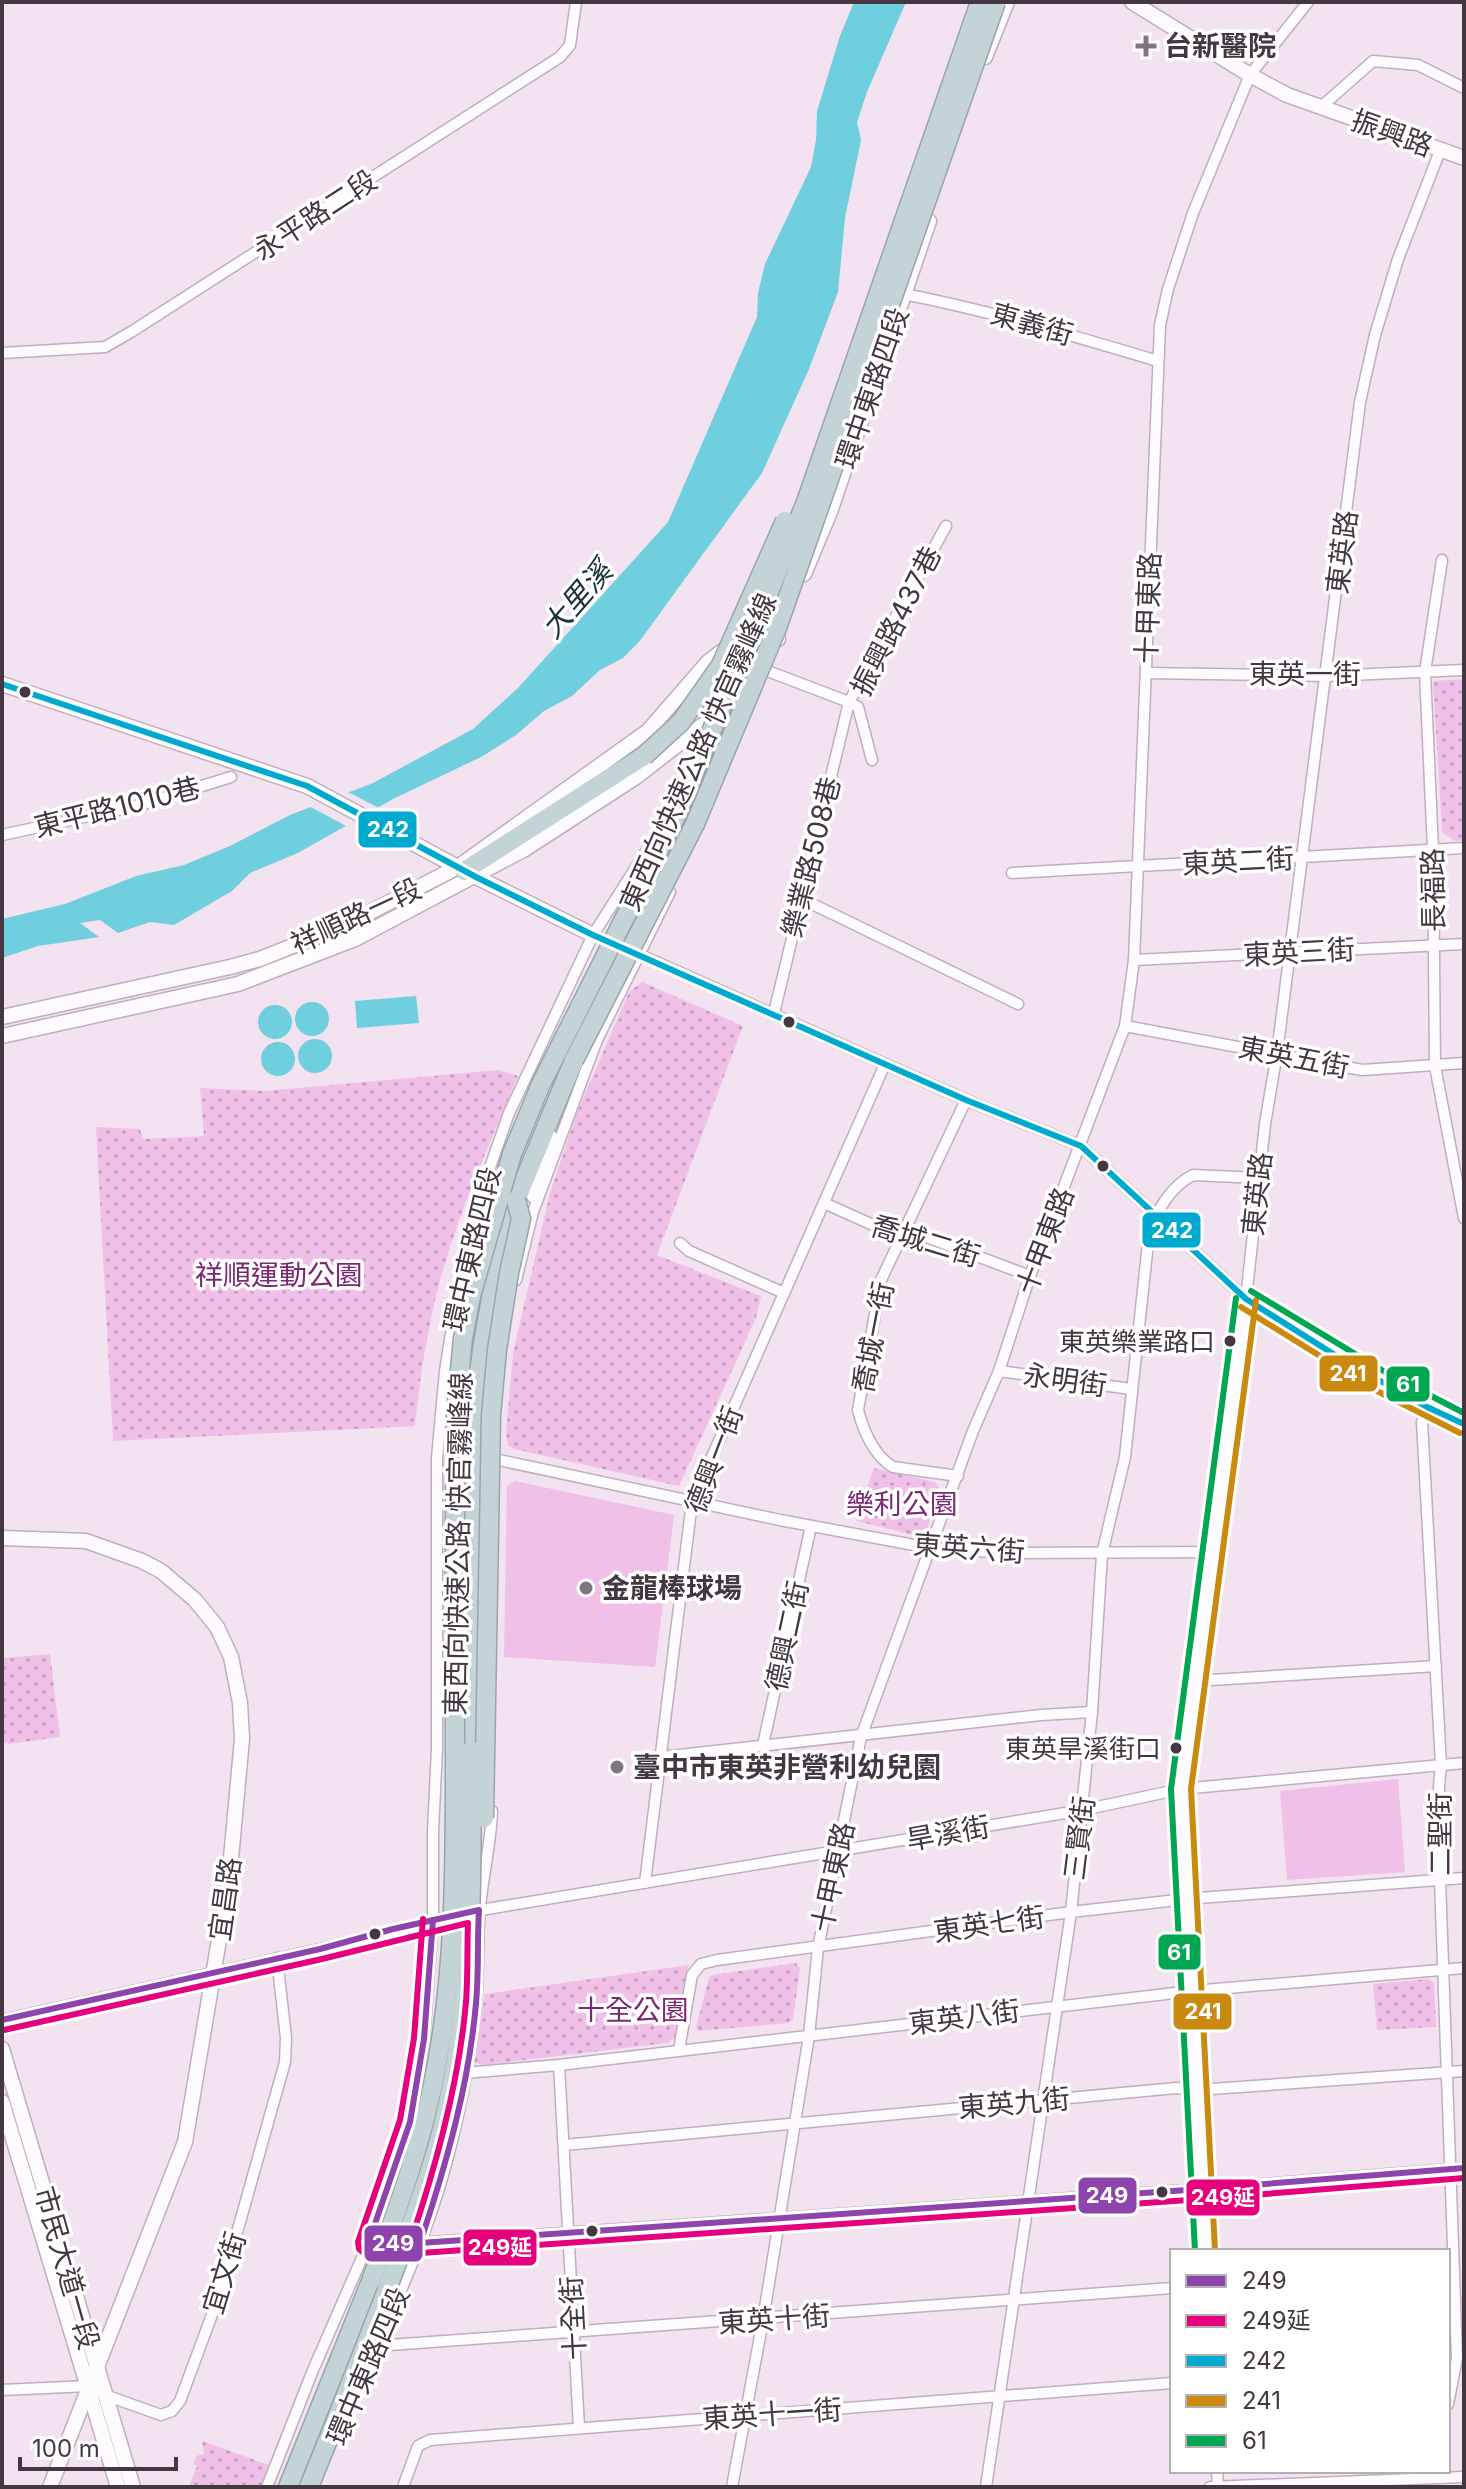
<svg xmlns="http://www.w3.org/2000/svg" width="1466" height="2489" viewBox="0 0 1466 2489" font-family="Inter,'Noto Sans TC',sans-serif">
  <defs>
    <pattern id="grass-dots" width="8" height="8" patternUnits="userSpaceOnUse" patternTransform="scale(2)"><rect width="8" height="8" fill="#f0c0e9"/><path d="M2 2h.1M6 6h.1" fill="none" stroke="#c49dbe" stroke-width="1.8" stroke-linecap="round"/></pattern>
  </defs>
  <rect width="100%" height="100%" fill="#f3e2f0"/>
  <!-- grass -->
  <g fill="url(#grass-dots)">
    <path d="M1464,679v161l-9,1 -13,-9 -9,-151z"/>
    <path d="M642,982l101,44 -86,229 104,41 -5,22 -77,168 -165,-37 -6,-3 -2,-13 7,-80 37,-160 26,-78 53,-123z"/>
    <path d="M498,1070l20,6c-28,67 -59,135 -78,205 -13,47 -20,97 -25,145l-302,15 -17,-314 44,2 3,10 61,-3 -4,-48 65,3z"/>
    <path d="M874,1468l61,14 6,8 -15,41 -8,5 -62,-15z"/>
    <path d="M50,1654l10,83 -51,7 -6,-2 -1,-84z"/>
    <path d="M796,1963l4,5 -7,51 -5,4 -90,8 -2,-4 13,-49 3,-3z"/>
    <path d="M689,1965l-14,73 -8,5 -185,22 -8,-3 11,-68z"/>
    <path d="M1429,1979l5,4 2,44 -59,3 -4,-46z"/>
    <path d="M202,2441l67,24 -9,22h-71l8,-21 -4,-2 3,-8 8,-2z"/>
  </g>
  <!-- garden -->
  <g fill="#f0c0e9">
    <path d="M515,1481l159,34 -19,152 -151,-10 3,-171z"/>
    <path d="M1398,1779l7,93 -118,8 -7,-89z"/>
  </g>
  <!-- water -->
  <g fill="#6fcfdf">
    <path d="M854,2h52l-39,90 -10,30 4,18 -16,78 -7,74 -29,77 -47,104 -123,169 -16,16 -23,12 -28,26 -28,15 -28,24 -33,21 -90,43 -95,54 -48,20 -18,18 -58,34 -24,-3 -32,11 -18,-13 -20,3 19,14 -61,9 -36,12v-39l63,-15 71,-28 48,-11 46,-19 60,-31 83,-32 100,-54 45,-41 150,-166 89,-205 1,-24 7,-29 46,-97 5,-27 1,-29 23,-75z"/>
    <path d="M416,996l3,27 -62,5 -2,-27z"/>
    <circle cx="312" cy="1019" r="17"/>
    <circle cx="275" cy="1022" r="17"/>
    <circle cx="315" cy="1056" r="17"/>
    <circle cx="278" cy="1059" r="17"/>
  </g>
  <!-- pier -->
  <path fill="#f3e2f0" d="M344,790l39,20 -33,18 -45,-24z"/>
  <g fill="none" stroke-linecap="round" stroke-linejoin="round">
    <!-- street casing -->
    <g stroke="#beb0bb" stroke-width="13">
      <g id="street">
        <path d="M1321,107l52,-46 45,4 46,23"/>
        <path d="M904,294c87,17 170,42 254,67"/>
        <path d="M2,353l103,-6 26,-15 429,-275 10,-12 6,-43"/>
        <path d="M1442,560l-17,112 8,178 2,216 29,152"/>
        <path d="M765,670l84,32 -75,311"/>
        <path d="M1146,673l180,3 138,-6"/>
        <path d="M872,760l-14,-53 -9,-5 97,-176"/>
        <path d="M2,835l142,-31 87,-27"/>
        <path d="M1012,873l452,-25"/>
        <path d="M800,898l218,106"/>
        <path d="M636,953l330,147 115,46 165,153 97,61 84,47 37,17"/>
        <path d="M1134,960l330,-16"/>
        <path d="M1125,1026l237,44 102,-7"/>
        <path d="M594,1046l76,-154"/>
        <path d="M532,1197l20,-61"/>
        <path d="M824,1203l78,35 14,-5 114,43"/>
        <path d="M680,1243l9,8 95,42"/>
        <path d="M516,1280l17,-68 64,-172"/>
        <path d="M999,1371l132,18"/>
        <path d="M1427,1407l-5,15 19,343 -2,21 1,94 17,478 -9,46"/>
        <path d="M494,1459l286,61 150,28 76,5 207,-1"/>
        <path d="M958,1476l-65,-9c-19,-11 -30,-37 -35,-57l23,-130 85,-180"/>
        <path d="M1195,1681l241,-15"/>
        <path d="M763,1745l48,-219"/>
        <path d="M661,1757l380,-42 51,-3"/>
        <path d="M645,1883l47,-381 193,-438"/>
        <path d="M475,1911l608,-101 98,-21 283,-26"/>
        <path d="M2,2020l318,-71 136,-34"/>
        <path d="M679,2050l13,-75 9,-11 16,-4 354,-48 115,-13 278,-21"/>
        <path d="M559,2065l20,362"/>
        <path d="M464,2073l95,-8 633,-74 272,-23"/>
        <path d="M564,2145l612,-57 21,2 267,-19"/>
        <path d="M417,2243l785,-54 262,-21"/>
        <path d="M1205,2251l-24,-462 65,-490 19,-175 12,-71 83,-651 15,-67 23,-76 42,-108"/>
        <path d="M376,2346l796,-58"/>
        <path d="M2,2390l86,-4 17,9 56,20 11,-4 8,-10 40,-108 65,-231 1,-24 -9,-80"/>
        <path d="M355,2397c28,-67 60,-133 82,-202 19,-61 32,-128 39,-191 3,-32 1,-65 4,-97 3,-33 11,-64 12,-96"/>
        <path d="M1217,2471l1,16"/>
        <path d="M267,2487l46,-117 55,-126 25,-68 17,-54 14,-83 9,-119v-89l4,-82v-291l8,-87 12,-75 24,-103 28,-80 84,-178 52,-82 13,-13"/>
        <path d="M403,2487l15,-41 12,-6 742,-57"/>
        <path d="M732,2487l31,-167 46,-284 9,-88 43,-211 112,-306 26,-60 31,-95 95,-250 9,-66 26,-635 8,-36 25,-76 57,-138 58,-73"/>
        <path d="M986,2487l85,-575 21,-200 10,-158 23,-97 24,-223c7,-23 22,-48 44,-59l66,3"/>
        <path d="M1210,2487l254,-10"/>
      </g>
    </g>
    <!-- secondary casing -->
    <g stroke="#beb0bb" stroke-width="17">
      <g id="secondary">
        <path d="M1132,2l118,73 37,20 177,63"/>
        <path d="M985,57l22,-55"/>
        <path d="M804,574l26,-62 99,-291"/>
        <path d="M2,684l305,102 169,91 117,58"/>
        <path d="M2,1017l228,-50 30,-8 85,-34 113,-58 190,-136 60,-69 13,-10 35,-10 22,-3"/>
        <path d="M2,1036l236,-52 117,-45 170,-90 111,-72 117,-91"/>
        <path d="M2,1538l84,3 56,20 19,10 34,29 22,27 14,30 9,46 2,36 -13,141 -44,262 -135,345"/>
        <path d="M2,2049l131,438"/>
        <path d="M2,2102l116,385"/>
      </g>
    </g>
    <!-- highway casing -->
    <g stroke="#99a3ac" stroke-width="21">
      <g id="highway">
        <path d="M464,871l180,-115"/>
        <path d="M471,1750l2,-197 5,-175 5,-35 13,-72 18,-66 60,-145"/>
        <path d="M288,2487l83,-206"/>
      </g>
    </g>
    <!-- street -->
    <use href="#street" stroke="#fdfbfd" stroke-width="10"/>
    <!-- secondary -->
    <use href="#secondary" stroke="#fdfbfd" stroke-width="14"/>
    <!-- highway -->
    <use href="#highway" stroke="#c4d3d6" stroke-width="18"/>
    <!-- highway-bridge casing -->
    <g stroke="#99a3ac" stroke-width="21" stroke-linecap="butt">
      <g id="highway-bridge">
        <path d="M644,756l37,-34 40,-57 64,-144"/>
        <path d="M574,1060l121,-236 82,-196 219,-626"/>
        <path d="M484,1818l7,-403 6,-65 12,-77 12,-54 -5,-19"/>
        <path d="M371,2281c24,-65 48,-129 62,-197 23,-109 22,-222 22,-333 0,-113 -1,-227 1,-340l7,-73 8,-42 41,-142 29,-70 136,-270 129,-312 174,-500"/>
        <path d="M309,2487c28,-69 56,-139 82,-208 17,-46 35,-91 48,-138 34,-127 34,-260 32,-391"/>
      </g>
    </g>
    <!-- highway-bridge -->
    <use href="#highway-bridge" stroke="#c4d3d6" stroke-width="18"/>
    <!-- bus-1 casing -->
    <g stroke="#fff" stroke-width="12">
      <g id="bus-1">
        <path d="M433,1920l-9,119 -14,83 -42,122 52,-1 782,-54 262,-21"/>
        <path d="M2,2020l318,-71 73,-20 86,-19c-2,31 0,62 -3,93 -7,82 -30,162 -56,240"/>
      </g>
    </g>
    <!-- bus-2 casing -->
    <g stroke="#fff" stroke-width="12">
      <g id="bus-2">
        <path d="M423,1919l-9,119 -14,82 -42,122 1,7 6,5 56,-1 782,-54 261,-21"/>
        <path d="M4,2030l318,-71 146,-36c-1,26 0,53 -2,79 -7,81 -29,161 -55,238"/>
      </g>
    </g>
    <!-- bus-3 casing -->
    <g stroke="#fff" stroke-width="12">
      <path id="bus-3" d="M2,684l305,102 169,91 117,58 373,165 115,46 165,153 97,61 84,47 37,17"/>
    </g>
    <!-- bus-4 casing -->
    <g stroke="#fff" stroke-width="12">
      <g id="bus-4">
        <path d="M1241,1307l134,83 85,43"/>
        <path d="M1215,2250l-24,-461 65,-489"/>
      </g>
    </g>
    <!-- bus-5 casing -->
    <g stroke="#fff" stroke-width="12">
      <g id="bus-5">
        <path d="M1251,1291l134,81 79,41"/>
        <path d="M1195,2251l-24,-462 65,-491"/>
      </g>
    </g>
    <!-- bus-1 -->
    <use href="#bus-1" stroke="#8e44ad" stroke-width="6"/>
    <!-- bus-2 -->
    <use href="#bus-2" stroke="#e5007d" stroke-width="6"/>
    <!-- bus-3 -->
    <use href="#bus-3" stroke="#00a9ce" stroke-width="6"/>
    <!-- bus-4 -->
    <use href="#bus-4" stroke="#ca8a10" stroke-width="6"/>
    <!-- bus-5 -->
    <use href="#bus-5" stroke="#00a651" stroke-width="6"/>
  </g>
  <!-- markers -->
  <g fill="#81747e" stroke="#fff" stroke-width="3">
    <path d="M1142 34h8v8h8v8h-8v8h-8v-8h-8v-8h8z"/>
    <circle cx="586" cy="1588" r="8"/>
    <circle cx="617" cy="1767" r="8"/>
  </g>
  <g fill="#433841" stroke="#fff" stroke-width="3">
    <circle cx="25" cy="692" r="7"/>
    <circle cx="789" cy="1022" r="7"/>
    <circle cx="1103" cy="1166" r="7"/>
    <circle cx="1230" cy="1341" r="7"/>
    <circle cx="1176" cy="1748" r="7"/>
    <circle cx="375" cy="1934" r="7"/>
    <circle cx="1162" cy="2192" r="7"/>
    <circle cx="592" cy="2231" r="7"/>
  </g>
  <g text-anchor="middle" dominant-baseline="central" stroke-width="7" stroke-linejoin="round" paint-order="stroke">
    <!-- bus labels -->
    <g font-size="26" fill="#433841" stroke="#fff" text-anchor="end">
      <text x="1215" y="1341">東英樂業路口</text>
      <text x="1161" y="1748">東英旱溪街口</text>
    </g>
    <!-- poi labels -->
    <g font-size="28" font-weight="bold" fill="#433841" stroke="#fff" text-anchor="start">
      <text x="1164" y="46">台新醫院</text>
      <text x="602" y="1588">金龍棒球場</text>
      <text x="633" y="1767">臺中市東英非營利幼兒園</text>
    </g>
    <!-- street labels -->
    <g font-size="28" fill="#433841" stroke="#fff">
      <text transform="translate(1392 133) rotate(20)">振興路</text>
      <text transform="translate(315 215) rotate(-33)">永平路二段</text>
      <text transform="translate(1032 324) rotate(16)">東義街</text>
      <text transform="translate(872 388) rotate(-71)">環中東路四段</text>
      <text transform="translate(1342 552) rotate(-83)">東英路</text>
      <text transform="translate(1148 608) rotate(-88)">十甲東路</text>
      <text transform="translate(896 621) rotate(-63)">振興路437巷</text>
      <text x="1305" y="674">東英一街</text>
      <text transform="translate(698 752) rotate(-66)">東西向快速公路 快官霧峰線</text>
      <text transform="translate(117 807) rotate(-14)">東平路1010巷</text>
      <text transform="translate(811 857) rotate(-76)">樂業路508巷</text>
      <text transform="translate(1238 861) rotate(-3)">東英二街</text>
      <text transform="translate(1433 890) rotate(-91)">長福路</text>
      <text transform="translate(356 916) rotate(-25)">祥順路一段</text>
      <text transform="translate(1299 952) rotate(-3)">東英三街</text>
      <text transform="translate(1294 1057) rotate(11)">東英五街</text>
      <text transform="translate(1257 1194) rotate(-84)">東英路</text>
      <text transform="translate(926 1241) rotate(17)">喬城二街</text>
      <text transform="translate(1045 1241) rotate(-69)">十甲東路</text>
      <text transform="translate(472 1249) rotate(-77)">環中東路四段</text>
      <text transform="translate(873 1337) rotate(-79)">喬城一街</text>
      <text transform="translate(1065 1380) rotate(8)">永明街</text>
      <text transform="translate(714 1460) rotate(-69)">德興一街</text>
      <text transform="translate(458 1544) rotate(-89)">東西向快速公路 快官霧峰線</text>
      <text transform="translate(969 1548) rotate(4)">東英六街</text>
      <text transform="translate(787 1636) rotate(-78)">德興二街</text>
      <text transform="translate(948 1833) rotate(-10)">旱溪街</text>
      <text transform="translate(1440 1834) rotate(-90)">二聖街</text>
      <text transform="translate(1079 1838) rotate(-83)">三賢街</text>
      <text transform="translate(833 1877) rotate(-78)">十甲東路</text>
      <text transform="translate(225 1899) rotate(-82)">宜昌路</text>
      <text transform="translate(989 1924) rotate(-8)">東英七街</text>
      <text transform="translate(964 2017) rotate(-7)">東英八街</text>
      <text transform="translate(1014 2103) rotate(-5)">東英九街</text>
      <text transform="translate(67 2268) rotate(74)">市民大道一段</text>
      <text transform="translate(224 2273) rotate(-73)">宜文街</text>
      <text transform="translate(573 2318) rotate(-93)">十全街</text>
      <text transform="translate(774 2319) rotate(-4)">東英十街</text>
      <text transform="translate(368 2366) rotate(-67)">環中東路四段</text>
      <text transform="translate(772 2414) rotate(-4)">東英十一街</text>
    </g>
    <!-- park labels -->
    <g font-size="28" fill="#7c2774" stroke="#fff">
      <text x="279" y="1275">祥順運動公園</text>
      <text x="902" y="1504">樂利公園</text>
      <text x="633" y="2010">十全公園</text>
    </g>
    <!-- water labels -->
    <g font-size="30" font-style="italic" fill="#1b3336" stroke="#fff">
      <text transform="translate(576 599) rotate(-49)">大里溪</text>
    </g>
  </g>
  <g stroke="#fff" stroke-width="3">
    <rect x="357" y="810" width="61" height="39" rx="8" fill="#00a9ce"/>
    <rect x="1141" y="1211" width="61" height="38" rx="8" fill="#00a9ce"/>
    <rect x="1318" y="1354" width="61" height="39" rx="8" fill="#ca8a10"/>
    <rect x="1385" y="1365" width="46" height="38" rx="8" fill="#00a651"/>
    <rect x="1157" y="1933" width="45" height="38" rx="8" fill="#00a651"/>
    <rect x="1172" y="1992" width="61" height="39" rx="8" fill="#ca8a10"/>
    <rect x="1077" y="2176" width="61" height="39" rx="8" fill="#8e44ad"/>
    <rect x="1185" y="2178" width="76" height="39" rx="8" fill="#e5007d"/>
    <rect x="363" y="2224" width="61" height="39" rx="8" fill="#8e44ad"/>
    <rect x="462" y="2228" width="76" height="39" rx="8" fill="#e5007d"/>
  </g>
  <g font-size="22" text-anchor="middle" font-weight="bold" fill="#fff">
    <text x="388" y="837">242</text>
    <text x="1172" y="1238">242</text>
    <text x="1348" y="1381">241</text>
    <text x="1408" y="1392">61</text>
    <text x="1179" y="1960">61</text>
    <text x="1203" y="2019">241</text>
    <text x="1107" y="2203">249</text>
    <text x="1223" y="2205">249延</text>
    <text x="393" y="2251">249</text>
    <text x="500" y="2255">249延</text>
  </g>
  <!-- border -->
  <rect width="1466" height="2489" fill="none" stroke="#433841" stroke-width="8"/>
  <!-- legend -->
  <rect x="1170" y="2249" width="280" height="224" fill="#ffffff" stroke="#b4afb3" stroke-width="2"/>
  <rect x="1186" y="2275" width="40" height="12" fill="#8e44ad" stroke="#b4afb3" stroke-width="2"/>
  <text x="1242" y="2289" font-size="24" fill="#433841">249</text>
  <rect x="1186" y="2315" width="40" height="12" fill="#e5007d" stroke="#b4afb3" stroke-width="2"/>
  <text x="1242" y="2329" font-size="24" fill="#433841">249延</text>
  <rect x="1186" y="2355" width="40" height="12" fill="#00a9ce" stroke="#b4afb3" stroke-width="2"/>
  <text x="1242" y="2369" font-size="24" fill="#433841">242</text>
  <rect x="1186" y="2395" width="40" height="12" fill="#ca8a10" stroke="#b4afb3" stroke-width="2"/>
  <text x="1242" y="2409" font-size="24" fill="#433841">241</text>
  <rect x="1186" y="2435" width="40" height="12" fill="#00a651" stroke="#b4afb3" stroke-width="2"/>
  <text x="1242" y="2449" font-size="24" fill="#433841">61</text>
  <!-- scale -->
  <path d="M20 2457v12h156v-12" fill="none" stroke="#433841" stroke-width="4"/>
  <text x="32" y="2457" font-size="24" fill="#433841" stroke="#ffffff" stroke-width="6" paint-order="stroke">100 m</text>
</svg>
